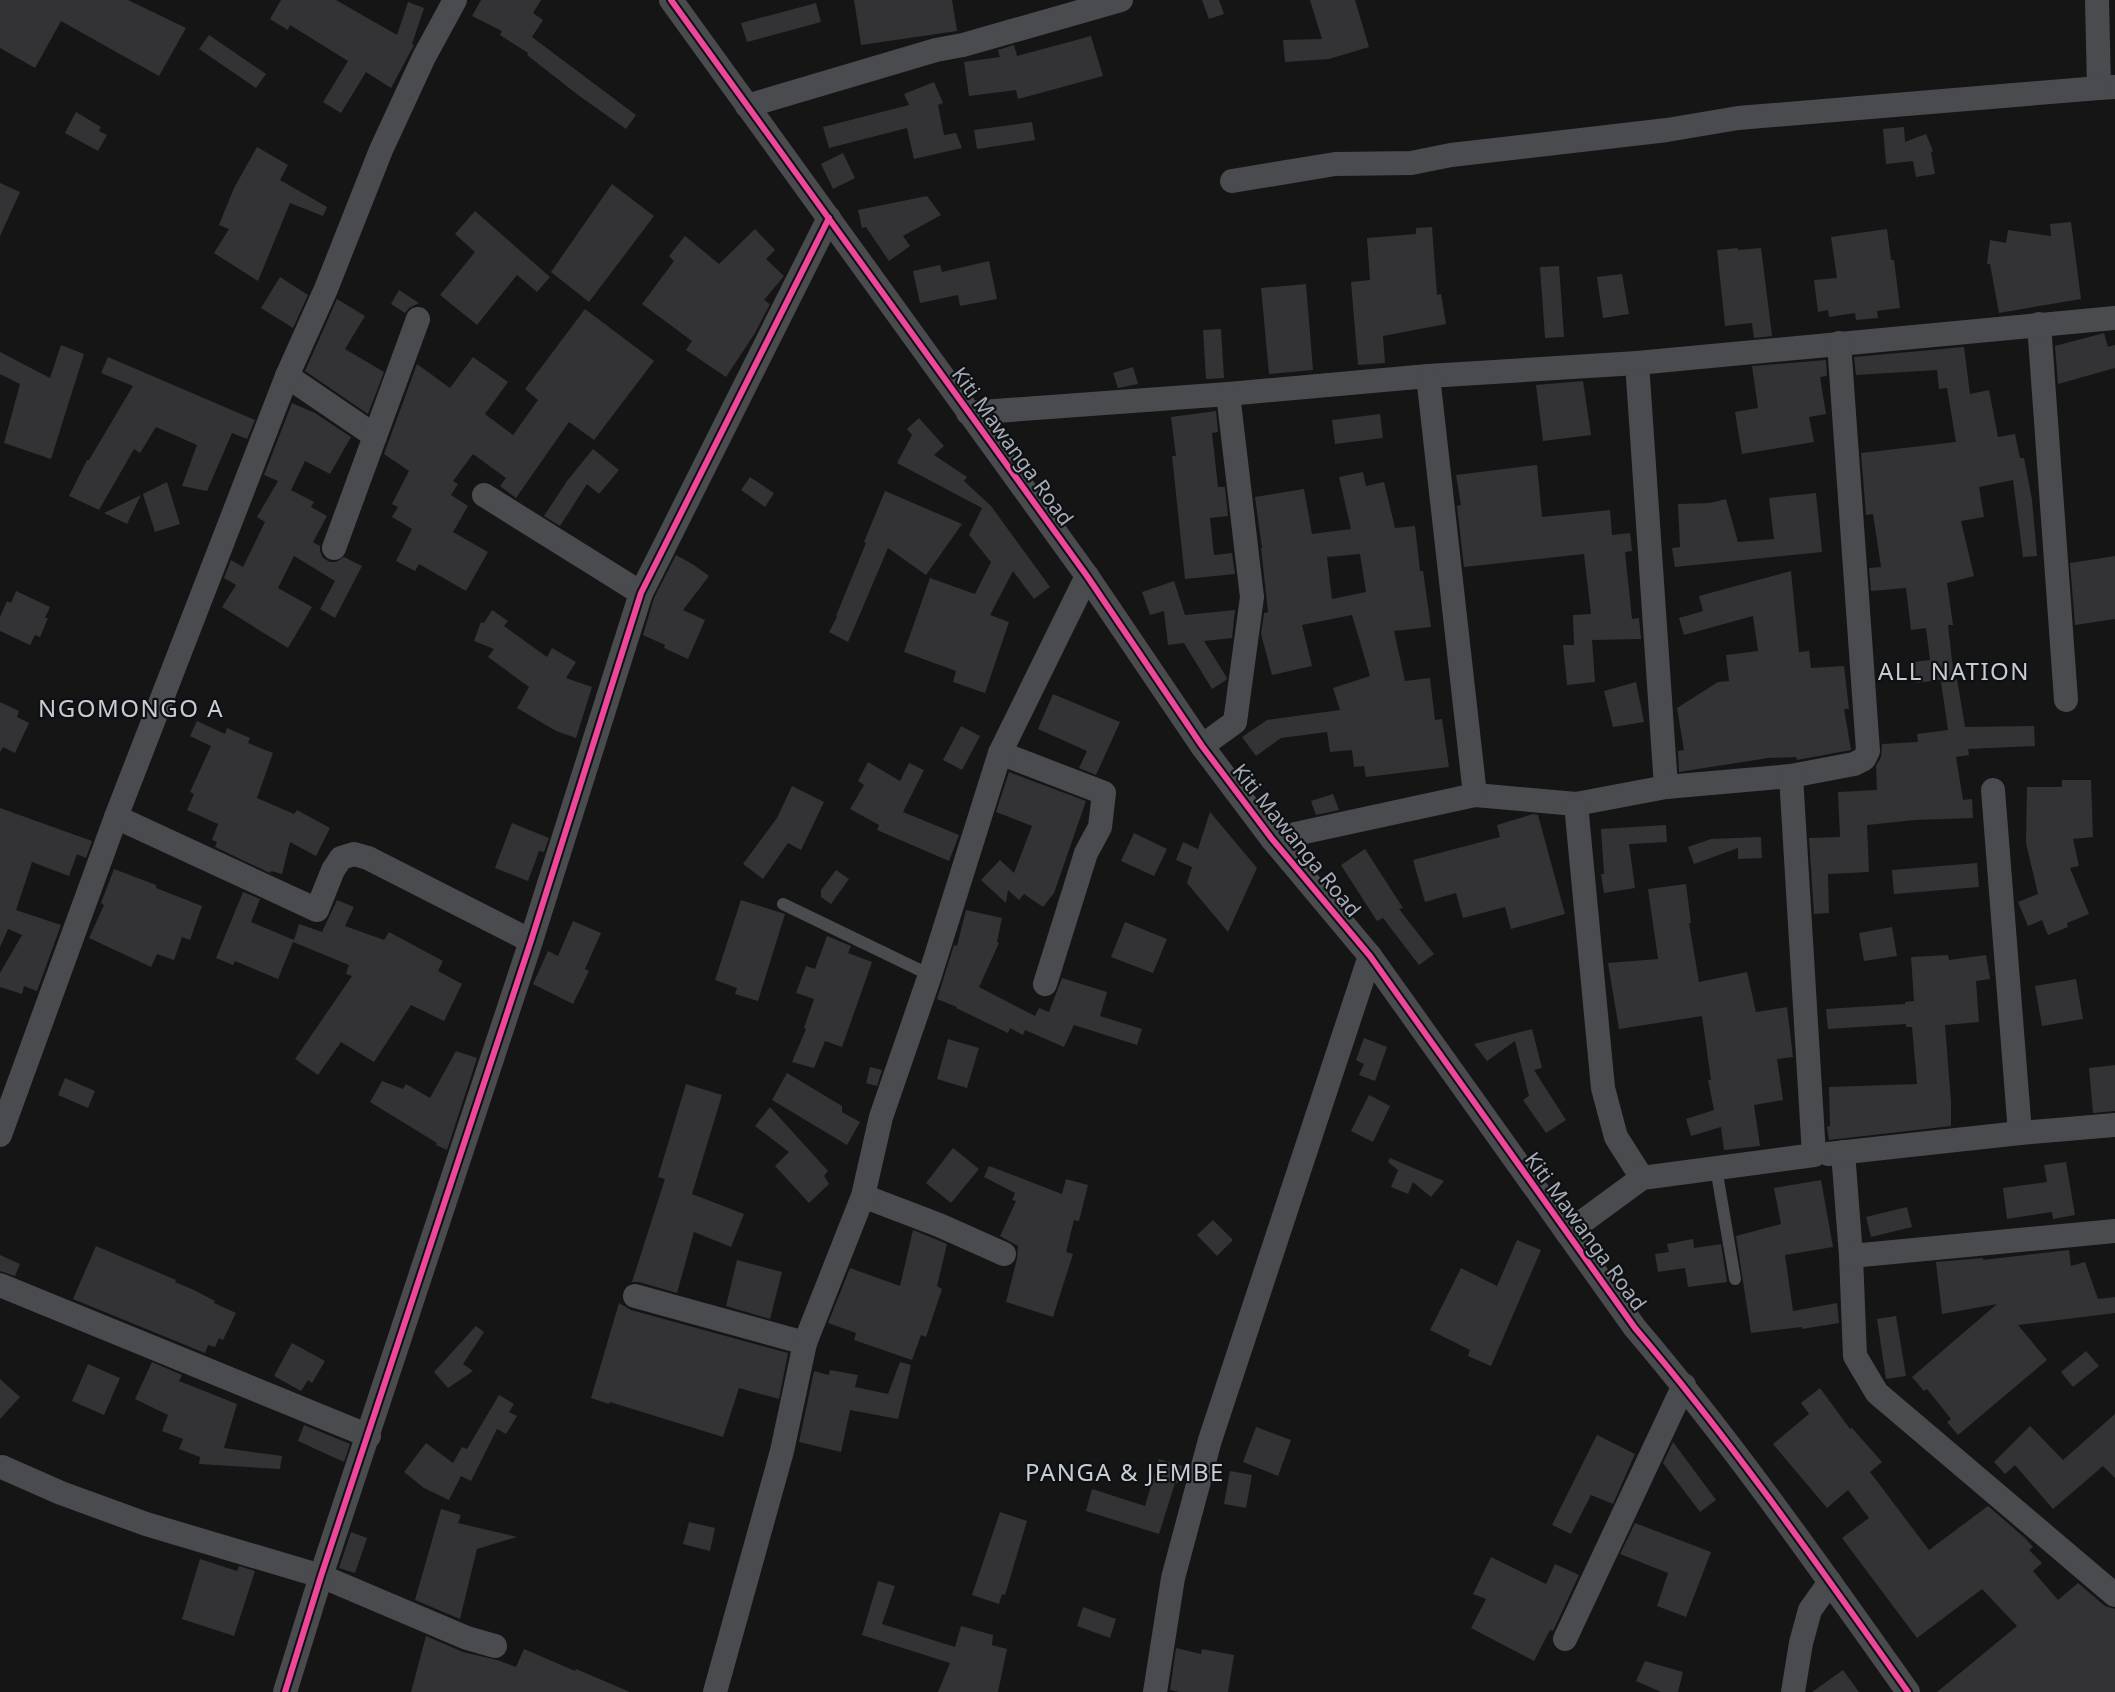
<svg xmlns="http://www.w3.org/2000/svg" width="2115" height="1692" viewBox="0 0 2115 1692" font-family="'Noto Sans',sans-serif">
  <rect width="100%" height="100%" fill="#151516"/>
  <!-- building -->
  <g fill="#333335" fill-rule="evenodd">
    <path d="M0,0h128l58,28 -27,48 -98,-55 -26,47 -35,-20z"/>
    <path d="M281,0h55l61,35 11,-33 16,6 -12,36 2,1 -23,43 -25,-16 -25,41 -18,-11 25,-41 -58,-36 -2,5 -18,-11z"/>
    <path d="M481,0h60l-8,13 10,7 -11,17 104,78 -10,14 -48,-34 -51,-40 1,-2 -28,-18 2,-4 -30,-15z"/>
    <path d="M854,0h98l5,31 -96,14z"/>
    <path d="M1202,0h17l5,14 -15,5z"/>
    <path d="M1310,0h45l14,47 -40,12 -44,3 -2,-22 39,-1z"/>
    <path d="M816,3l5,19 -74,20 -6,-19z"/>
    <path d="M209,35l57,39 -10,14 -57,-39z"/>
    <path d="M1091,36l12,40 -85,23 -2,-9 -47,6 -5,-34 36,-5 -2,-7 16,-5 3,11z"/>
    <path d="M934,82l9,21 -5,2 6,30 12,-2 6,15 -48,11 -7,-31 -78,20 -6,-21 86,-22 -5,-11z"/>
    <path d="M76,112l25,15 -2,4 8,4 -9,16 -33,-18z"/>
    <path d="M1032,122l3,18 -58,9 -3,-19z"/>
    <path d="M1904,127l1,15 21,-8 7,17 -2,1 4,22 -19,3 -3,-16 -27,3 -3,-35z"/>
    <path d="M257,147l31,18 -8,15 47,27 -4,9 -33,-13 -32,78 -44,-28 15,-24 -10,-4 15,-37z"/>
    <path d="M843,153l12,25 -22,11 -12,-25z"/>
    <path d="M0,183l20,9 -20,44z"/>
    <path d="M612,184l42,32 -65,86 -38,-30z"/>
    <path d="M927,196l14,19 -38,21 7,10 -21,15 -23,-34 -4,1 -4,-18z"/>
    <path d="M475,211l75,66 -13,15 -20,-17 -40,50 -37,-30 35,-43 -20,-18z"/>
    <path d="M2071,222l10,77 -82,14 -9,-49h-3l3,-24 16,3 2,-13 43,6 -1,-12z"/>
    <path d="M1432,227l5,68 4,-1 5,30 -63,12 2,27 -27,2 -7,-83 19,-2 -3,-42 49,-4v-6z"/>
    <path d="M755,229l20,21 -9,9 18,17 -20,24 6,4 -15,29 -29,44 -40,-27 6,-9 -50,-37 32,-43 -5,-5 16,-20 34,28z"/>
    <path d="M1887,229l4,31h3l6,48 -23,3 1,7 -22,2 -1,-7 -26,4 -1,-7 -10,2 -4,-32 23,-2 -6,-41z"/>
    <path d="M1738,248v2l23,-2 11,88 -18,2 -2,-15 -27,3 -8,-76z"/>
    <path d="M989,261l8,38 -37,7 -2,-11 -38,8 -7,-32 27,-6 2,7z"/>
    <path d="M1559,266l5,71 -19,1 -5,-71z"/>
    <path d="M1622,274l7,40 -26,4 -6,-41z"/>
    <path d="M280,277l28,18 -15,33 -32,-20z"/>
    <path d="M1306,284l7,86 -44,4 -8,-86z"/>
    <path d="M399,290l20,13 -10,5 -4,5 -14,-9z"/>
    <path d="M337,299l28,17 -20,33 39,23 -16,42 -63,-43z"/>
    <path d="M585,309l69,52 -60,79 -25,-18 -53,76 -16,-12 6,-8 -33,-24 -20,27 5,3 -7,11 17,11 -15,26 35,20 -22,39 -47,-27 -4,7 -19,-10 16,-32 -20,-12 6,-10 -6,-3 17,-33 -25,-17 33,-90 33,24 23,-31 35,25 -23,32 28,21 25,-35 -13,-11z"/>
    <path d="M1221,329l3,49 -18,1 -3,-49z"/>
    <path d="M2104,333l4,14 7,-2v23l-57,16 -3,-38z"/>
    <path d="M61,345l23,9 -33,105 -47,-16 16,-59 -20,-10v-22l50,26z"/>
    <path d="M1964,347l6,47 19,-4 9,47 17,-3 5,24h4l8,42 5,56 -14,1 -10,-77 -34,7 5,30 -23,4 13,55 -27,7 6,42h-5l6,53 -38,5 -3,-21 17,-2 -4,-32 -15,2 -5,-42 -35,3 -2,-23 12,-1 -8,-53 -7,1 -5,-62 95,-11 -9,-54 -8,1 -2,-19 -81,5 -2,-18z"/>
    <path d="M108,357l147,63 -8,19 -15,-6 -25,58 -25,-5 15,-41 -41,-18 -16,26 -6,-4 -35,61 -30,-14 18,-36h2l44,-74 -32,-13z"/>
    <path d="M1826,360l1,16 -7,1 6,37 -17,3 5,25 -72,12 -7,-42 23,-4 -6,-42z"/>
    <path d="M1133,367l5,17 -20,4 -5,-15z"/>
    <path d="M1583,381l8,54 -48,6 -7,-56z"/>
    <path d="M292,403l23,10 36,24 -21,37 -25,-13 -14,29 23,12 -3,5 16,9 -14,26 7,4v5l3,7 7,4h6l8,-5 18,9 -27,52 -15,-9 15,-28 -41,-25 -16,32 34,19 -24,41 -66,-41 14,-22 -12,-7 7,-18 12,7 22,-45 -8,-5 21,-36 -14,-6z"/>
    <path d="M1216,411l2,21 -6,1 6,54h7l3,29 -18,2 4,37 18,-2 3,21 -50,5 -13,-123h4l-5,-39z"/>
    <path d="M1380,414l3,24 -48,6 -3,-24z"/>
    <path d="M919,418l25,28 -10,9 33,22 -3,4 27,25 59,81 -16,12 -21,-28 -23,44 19,7 -24,71 -32,-11 3,-11 -52,-19 26,-74 45,16 16,-32 -22,-27 13,-27 -85,-45 15,-28 -5,-6z"/>
    <path d="M593,449l26,21 -20,24 -12,-10 -27,42 -16,-10 23,-35z"/>
    <path d="M1537,465l5,52 68,-7 2,25 18,-2 2,18 -7,1 7,67 7,-1 2,21 -49,1 3,42 -28,3 -4,-40h11l-1,-30 18,-1 -7,-60 -120,13 -7,-61 4,-1 -5,-30z"/>
    <path d="M1363,472l3,14 18,-4 11,46 20,-2 5,45h3l8,56 -37,4 11,50 25,-3 5,42 7,-1 7,48 -83,10 -2,-11 -10,1 -2,-17 -22,2 -3,-20 -46,6 -25,18 -14,-19 25,-17 73,-10 -7,-22 37,-12 -18,-61 -50,10 10,41 -40,9 -11,-41 3,-21 4,-1 -7,-64h1l-7,-51 49,-8 8,45 39,-5 -12,-52zM1360,554l6,38 -34,7 -5,-42z"/>
    <path d="M750,477l24,16 -9,14 -24,-17z"/>
    <path d="M167,482l13,42 -25,8 -12,-38z"/>
    <path d="M885,491l77,33 -36,51 -38,-27 -40,94 -19,-10 8,-15 -1,-1 30,-73 -2,-1z"/>
    <path d="M1816,493l6,59 -147,15 -3,-19 8,-1 -2,-43 32,-1 16,-4 12,43 36,-3 -5,-41z"/>
    <path d="M141,495l-14,29 -23,-11z"/>
    <path d="M676,555l18,10 15,11 -26,34 22,10 -17,39 -24,-11 1,-3 -22,-10 11,-37z"/>
    <path d="M2115,556v63l-40,6 -5,-62z"/>
    <path d="M1791,571l8,81 10,-1 2,17 33,-2 5,43h-5l7,41 -54,10 -1,-3 -28,1 -89,14 -1,-21 6,-1 -7,-42 41,-26 11,-1 -3,-26 32,-4 -5,-35 -69,19 -5,-17 24,-7 -4,-15z"/>
    <path d="M1174,581l11,34 50,-5 -3,28 -28,3 23,37 -1,2 -14,9 -28,-46 -16,2 -4,-34 -14,4 -8,-23z"/>
    <path d="M16,591l34,16 -5,11h3l-8,19 -5,-2 -5,10 -30,-14v-14l7,-16 4,2z"/>
    <path d="M492,610l16,11 -4,5 43,31 5,-9 24,14 -10,16 26,9 -16,51 -20,-7 -39,-23 12,-21 -41,-30 6,-8 -20,-8 7,-19 3,1z"/>
    <path d="M1957,679l8,48 69,-1 1,20 -67,3 1,6 -13,2 7,43 9,-1 1,19 -58,2 -48,5 2,47 -41,2 1,39 -15,1 -5,-76 31,-1 -2,-45 39,-2 -1,-24 5,-9 1,-13 36,-2 -1,-8 31,-4 -7,-48z"/>
    <path d="M1636,682l8,40 -31,5 -9,-36z"/>
    <path d="M1053,694l67,28 -24,53 -17,-7 8,-17 -49,-22z"/>
    <path d="M0,702l19,9 -2,6 12,6 -14,30 -12,-6 -3,5z"/>
    <path d="M197,721l28,13 2,-6 23,10 -2,5 25,10 -16,45 37,16 3,-4 33,18 -14,28 -26,-14 -8,32 -11,-3 -1,2 -55,-26 2,-5 -5,-2 6,-16 -31,-14 7,-16 -4,-2 21,-46 -21,-10z"/>
    <path d="M961,726l19,10 -18,34 -19,-10z"/>
    <path d="M868,762l32,19 9,-18 15,7 -21,42 56,23 -10,26 -72,-31 2,-5 -29,-16 14,-24 -6,-4z"/>
    <path d="M1009,772l77,29 -32,92 -11,14 -19,-13 -5,6 -11,-10 -2,13 -25,-23 19,-20 14,13 18,-47 -36,-14z"/>
    <path d="M2062,780h29l2,57 -20,2 6,27 -9,2 19,46 -22,9 1,4 -20,8 -6,-15 -14,6 -10,-24 20,-8 -12,-51 1,-56h35z"/>
    <path d="M792,786l32,16 -23,48 -13,-7 -25,36 -20,-15 34,-46z"/>
    <path d="M1333,794l6,16 -23,5 -5,-14z"/>
    <path d="M0,808l92,33 -6,17 -9,-4 -8,22 -37,-14 -16,48 45,15 -24,66 -13,-5 -2,8 -22,-7v-14l22,-38 -14,-6 -8,18z"/>
    <path d="M1210,812l47,56 -29,64 -41,-49 5,-16 -16,-7 7,-18 15,7z"/>
    <path d="M1533,814l5,1 27,99 -54,15 -6,-22 -42,11 -7,-25 -31,9 -12,-42 87,-23 -3,-12z"/>
    <path d="M512,823l37,15 -5,14 -5,-1 -11,30 -33,-13z"/>
    <path d="M1666,825l1,17 -38,2 6,44 -31,5 -3,-19h3l-3,-45z"/>
    <path d="M1134,833l33,16 -13,27 -33,-15z"/>
    <path d="M1761,837l1,21 -24,1v-11l-44,16 -6,-17 23,-8z"/>
    <path d="M1365,849l38,59 -4,1 35,45 -15,11 -36,-47 -6,3 -36,-56z"/>
    <path d="M1977,863l2,24 -85,7 -2,-24z"/>
    <path d="M114,869l42,16v3l46,18 -12,34 -8,-3 -8,23 -17,-6 -6,13 -62,-29 15,-33 -3,-2z"/>
    <path d="M836,870l13,9 -18,25 -10,-7v-7z"/>
    <path d="M1686,884l5,39h-2l10,59 48,-10 9,40 31,-5 6,50 -16,2 6,41 -29,5 6,41 -36,4 -3,-23 -30,9 -5,-17 28,-9 -6,-30h3l-9,-64 -83,13 -11,-66 50,-4 -10,-70z"/>
    <path d="M243,892l17,7 -9,23 43,18 5,-16 23,8 15,-32 17,7 -9,19 39,14 5,-8 54,29 -5,10 24,13 -18,37 -33,-16 -37,57 -33,-20 -23,33 -23,-16 57,-83 -6,-2 3,-9 -56,-23 -15,37 -43,-18 -2,4 -17,-7z"/>
    <path d="M741,900l44,14 -27,87 -23,-7 2,-6 -22,-8z"/>
    <path d="M966,910l36,8 -5,24 2,1 -20,44 56,29 4,-8 10,4 13,-34 45,14 -7,24 42,13 -5,16 -63,-20 -10,22 -39,-17 -2,5 -13,-7 -2,5 -52,-25 1,-1 -20,-8 17,-54 3,1z"/>
    <path d="M573,921l28,12 -16,36 4,2 -16,33 -40,-20 15,-33 10,5z"/>
    <path d="M1125,922l42,17 -14,34 -42,-16z"/>
    <path d="M1892,927l5,29 -33,5 -5,-28z"/>
    <path d="M827,936l24,10 -3,7 24,9 -30,85 -17,-6 -11,27 -22,-6 14,-33 -2,-1 10,-29 -18,-6 10,-27 9,3z"/>
    <path d="M1948,955l1,5 37,-5 4,24 -14,2 3,41 -34,3 6,77v24l-122,14 -2,-13 3,-1 -1,-39 88,-3 -5,-57h-6v-3l-78,5 -2,-20 79,-5v-2l9,-1 -3,-44z"/>
    <path d="M2076,979l7,40 -41,7 -7,-40z"/>
    <path d="M1532,1029l10,39 -8,2 32,50 -20,13 -23,-33 6,-4 -14,-55 -28,20 -13,-17z"/>
    <path d="M1364,1038l23,9 -12,34 -16,-6 5,-11 -8,-4z"/>
    <path d="M948,1039l31,9 -12,40 -30,-9z"/>
    <path d="M456,1051l21,7 -30,92 -11,-5 1,-2 -67,-41 12,-21 21,8 3,-5 24,14z"/>
    <path d="M2115,1065v46l-22,2 -4,-45z"/>
    <path d="M870,1067l12,3 -5,16 -11,-3z"/>
    <path d="M787,1073l55,33v6l18,10 -13,23 -75,-45z"/>
    <path d="M65,1078l30,13 -7,17 -30,-13z"/>
    <path d="M686,1084l36,11 -30,99 52,20 -13,33 -37,-15 -17,61 -38,-11h-7l33,-103 -7,-2z"/>
    <path d="M1369,1095l21,11 -17,36 -22,-11z"/>
    <path d="M770,1107l58,64 -4,5 5,8 -20,19 -34,-37 14,-14 -34,-26z"/>
    <path d="M953,1148l26,21 -28,34 -25,-20z"/>
    <path d="M1390,1158l28,12 26,11 -13,16 -18,-15 -5,12 -17,-7 7,-17 -10,-8z"/>
    <path d="M2066,1162l9,53 -22,4 -1,-7 -45,7 -4,-31 44,-6 -3,-17z"/>
    <path d="M989,1166l73,28 4,-15 22,6 -9,36 -5,-1 -8,32 7,2 -20,63 -47,-15 11,-43 1,-13 -18,-10 16,-35 -4,-1 3,-7 -31,-16z"/>
    <path d="M1821,1180l12,67 -48,8 8,56 44,-8 2,20 -37,6v-2l-51,6 -15,-97 45,-12 -7,-36z"/>
    <path d="M1907,1207l5,20 -41,10 -5,-20z"/>
    <path d="M1213,1220l20,20 -16,16 -20,-21z"/>
    <path d="M913,1230l34,14 -10,42 5,3 -16,48 -5,-2 -9,25 -58,-20 2,-7 -28,-10 22,-55 50,18z"/>
    <path d="M1693,1239l1,9 27,-4 6,38 -39,5 -3,-19 -27,4 -3,-18 14,-2 -2,-8z"/>
    <path d="M1517,1240l24,10 -50,116 -23,-10 2,-6 -40,-20 31,-62 36,18z"/>
    <path d="M96,1246l80,34 -1,2 21,9 19,10 -1,2 22,10 -13,27 -4,-2 -4,9 -7,-2 -3,8 -132,-54z"/>
    <path d="M2069,1250l2,16 14,-4 13,37 17,-2v16l-97,12 29,35 -89,75 -11,-13 4,-3 -24,-30 -3,2 -12,-14 85,-73 -55,10 -6,-52 47,-4v2z"/>
    <path d="M0,1255l20,9 -5,12 -15,-5z"/>
    <path d="M737,1260l45,12 -12,47 -44,-13z"/>
    <path d="M619,1303l12,7 157,43 -9,46 -40,-11 -16,49 -113,-35 -1,2 -18,-6z"/>
    <path d="M1896,1316l10,60 -20,3 -9,-60z"/>
    <path d="M476,1326l8,6 -21,32 10,7 -25,17 -14,-16z"/>
    <path d="M292,1343l33,18 -13,22 -4,-3 -7,11 -27,-15z"/>
    <path d="M2086,1351l13,15 -26,21 -12,-15z"/>
    <path d="M152,1362l30,13 -3,6 58,23 -13,44 58,8 -2,13 -81,-5 1,-7 -21,-8 4,-10 -21,-8 6,-16 -33,-16z"/>
    <path d="M900,1362l11,3 -13,54 -48,-9 -9,42 -42,-10 15,-71 15,4 1,-5 28,5 -3,12 33,7z"/>
    <path d="M88,1364l32,14 -16,37 -32,-14z"/>
    <path d="M0,1379l20,18 -20,22z"/>
    <path d="M1820,1388l30,41 2,-1 30,34 -12,10 59,78 59,-44 37,32 8,9 -4,3 13,13 -9,8 25,29 20,-17 27,23 10,3v83h-178l80,-66 -35,-37 -65,49 -75,-100 27,-20 -21,-28 -21,18 -54,-64 36,-30 -8,-11z"/>
    <path d="M499,1395l15,9 -5,8 8,4 -11,18 -9,-5 -26,52 -10,-5 -12,24 -25,-12 -20,-16 22,-29 27,20 9,-16 5,2z"/>
    <path d="M2115,1414v64l-12,-12 -50,43 -38,-44 -10,9 -11,-12 36,-36 33,34z"/>
    <path d="M304,1425l46,19 -6,18 -46,-21z"/>
    <path d="M1256,1427l35,13 -13,36 -35,-14z"/>
    <path d="M1597,1435l38,19 -22,50 -22,-9 -20,39 -19,-9z"/>
    <path d="M1673,1442l43,58 -16,12 -37,-49z"/>
    <path d="M1159,1459l24,7 -5,17h-3l-16,51 -73,-23 6,-22 53,17z"/>
    <path d="M1230,1471l22,4 -6,33 -22,-4z"/>
    <path d="M441,1509l20,6 -3,8 59,14 -40,12 -17,70 -45,-19z"/>
    <path d="M1000,1512l27,9 -22,74 -3,-1 -3,10 -27,-9z"/>
    <path d="M689,1522l26,6 -5,23 -27,-7z"/>
    <path d="M1635,1523l76,29 -25,65 -29,-11 11,-33 -48,-19z"/>
    <path d="M351,1532l16,6 -12,35 -16,-5z"/>
    <path d="M1491,1557l55,27 9,-20 24,11 -26,56 -3,-1 -16,31 -63,-33 15,-29 -13,-5z"/>
    <path d="M200,1559l37,12 2,-5 16,5 -21,65 -52,-17z"/>
    <path d="M878,1581l17,5 -13,38 73,23 6,-21 32,9 -1,10 15,4 -9,43h-60l12,-29 -88,-28z"/>
    <path d="M1083,1607l33,12 -6,19 -33,-12z"/>
    <path d="M426,1636l37,16 34,8 19,7 8,-18 51,22 1,-2 54,23h-219z"/>
    <path d="M1176,1648l25,6 1,-5 32,6 -6,37h-49l-9,-2z"/>
    <path d="M1645,1661l38,11 -5,20h-17l-25,-11z"/>
    <path d="M1843,1670l16,22h-47z"/>
  </g>
  <g fill="none" stroke-linecap="round" stroke-linejoin="round">
    <!-- lane -->
    <g stroke="#494b4f" stroke-width="12">
      <path d="M783,904l147,71"/>
      <path d="M1716,1168l19,111"/>
    </g>
    <!-- street -->
    <g stroke="#494b4f" stroke-width="24">
      <path d="M671,0l416,576 115,170 70,93 98,117 265,372c98,115 185,240 273,364"/>
      <path d="M2097,0l2,88 16,-1"/>
      <path d="M747,106l189,-56 27,-5 158,-45"/>
      <path d="M1232,181l103,-17 76,-1 40,-8 216,-25 71,-12 361,-30"/>
      <path d="M2039,324l27,376"/>
      <path d="M1637,363l29,424"/>
      <path d="M287,376l88,60"/>
      <path d="M968,413l260,-19 200,-18 209,-13 478,-45"/>
      <path d="M484,495l157,98"/>
      <path d="M334,548l84,-229"/>
      <path d="M1202,746l33,-24 17,-125 -24,-203"/>
      <path d="M1000,753l104,40 -4,34 -14,26 -41,131"/>
      <path d="M1993,790l27,343"/>
      <path d="M1475,795l101,9 90,-17 125,-11 63,-12 10,-5 4,-8 -29,-408"/>
      <path d="M1576,804l27,284 13,49 26,41"/>
      <path d="M116,817l201,93 16,-40 8,-12 13,-4 14,4 163,83"/>
      <path d="M1272,839l203,-44 -47,-419"/>
      <path d="M0,1135l116,-318 171,-441 39,-87 55,-139 43,-93 31,-57"/>
      <path d="M1843,1152l8,104 4,100 22,37 238,202"/>
      <path d="M1828,1154l192,-21 95,-8"/>
      <path d="M863,1196l76,29 65,29"/>
      <path d="M1567,1233l75,-55 172,-23 -23,-379"/>
      <path d="M1851,1256l264,-25"/>
      <path d="M0,1285l369,151"/>
      <path d="M635,1296l170,47"/>
      <path d="M2,1467l59,26 85,31 175,52 146,62 28,8"/>
      <path d="M1565,1639l119,-254"/>
      <path d="M285,1692l36,-116 210,-635 110,-348 188,-375"/>
      <path d="M715,1692l67,-241 23,-108 58,-147 18,-79 49,-142 70,-222 87,-177"/>
      <path d="M1155,1692l18,-114 37,-138 160,-484"/>
      <path d="M1793,1692l8,-49 9,-33 20,-28"/>
    </g>
    <!-- cycleway casing -->
    <g stroke="#0f1012" stroke-width="10">
      <g id="cycleway">
        <path d="M671,0l416,576 115,170 70,93 98,117 265,372c98,115 185,240 273,364"/>
        <path d="M285,1692l36,-116 210,-635 110,-348 188,-375"/>
      </g>
    </g>
    <!-- cycleway -->
    <use href="#cycleway" stroke="#ed469a" stroke-width="6"/>
  </g>
  <g text-anchor="middle" dominant-baseline="central" stroke-width="4.5" stroke-linejoin="round" paint-order="stroke">
    <!-- street labels -->
    <g font-size="21" fill="#a5acb8" stroke="#0f1012">
      <text transform="translate(1013 446) rotate(54)">Kiti Mawanga Road</text>
      <text transform="translate(1297 840) rotate(51)">Kiti Mawanga Road</text>
      <text transform="translate(1586 1231) rotate(54)">Kiti Mawanga Road</text>
    </g>
    <!-- quarter labels -->
    <g font-size="24" letter-spacing="1.5" fill="#c6cbd4" stroke="#0f1012">
      <text x="1954" y="670">ALL NATION</text>
      <text x="131" y="707">NGOMONGO A</text>
      <text x="1125" y="1471">PANGA &amp; JEMBE</text>
    </g>
  </g>
</svg>
